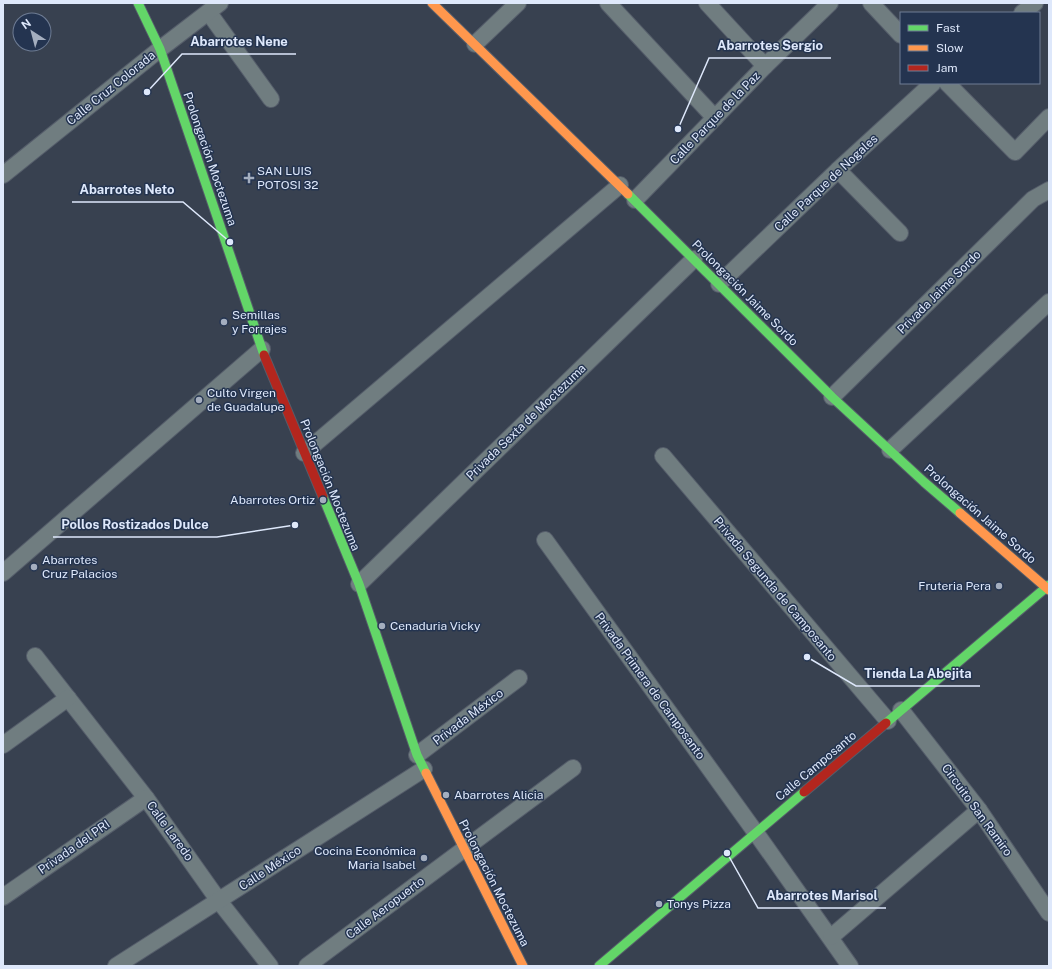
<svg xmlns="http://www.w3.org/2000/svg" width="1052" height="969" viewBox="0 0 1052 969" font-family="'Public Sans',sans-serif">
  <rect width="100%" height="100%" fill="#384150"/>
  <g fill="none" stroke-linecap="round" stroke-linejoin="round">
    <!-- street casing -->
    <g stroke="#555d6a" stroke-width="18">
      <g id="street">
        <path d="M608,3l107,115"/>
        <path d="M707,3l58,63"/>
        <path d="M871,3l30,32"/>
        <path d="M209,13l62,86"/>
        <path d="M1022,13l13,-10"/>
        <path d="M475,44l43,-41"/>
        <path d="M947,83l68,69 34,-35"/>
        <path d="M838,170l62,63"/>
        <path d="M3,175l157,-126 60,-46"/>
        <path d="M635,200l130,-134 65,-63"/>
        <path d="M719,284l119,-114 95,-87"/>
        <path d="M832,397l201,-198 16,-9"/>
        <path d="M890,450l159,-148"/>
        <path d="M304,453l316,-268"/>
        <path d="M663,456l225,265"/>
        <path d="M545,540l211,293 94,133"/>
        <path d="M3,573l259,-224"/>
        <path d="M359,584l335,-325"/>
        <path d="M35,656l111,142 73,103 51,65"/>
        <path d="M901,710l78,100 70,103"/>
        <path d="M3,745l65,-47"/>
        <path d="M417,755l102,-77"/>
        <path d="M3,897l143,-99"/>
        <path d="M831,937l148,-127"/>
        <path d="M116,966l308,-197"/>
        <path d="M307,966l266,-198"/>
      </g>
    </g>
    <!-- fast casing -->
    <g stroke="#555d6a" stroke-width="11">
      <g id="fast">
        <path d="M138,3l22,46 104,306"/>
        <path d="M628,194l204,203 92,85 36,31"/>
        <path d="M323,497l36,87 58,171 9,18"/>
        <path d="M886,723l163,-138"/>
        <path d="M599,966l205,-174"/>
      </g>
    </g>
    <!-- slow casing -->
    <g stroke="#555d6a" stroke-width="11">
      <g id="slow">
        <path d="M432,3l196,191"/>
        <path d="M960,513l89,77"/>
        <path d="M426,773l97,193"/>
      </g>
    </g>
    <!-- jam casing -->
    <g stroke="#555d6a" stroke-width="11">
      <g id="jam">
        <path d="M264,355l59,142"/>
        <path d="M804,792l82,-69"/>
      </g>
    </g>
    <!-- street -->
    <use href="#street" stroke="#707d80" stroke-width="16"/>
    <!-- fast -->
    <use href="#fast" stroke="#63d668" stroke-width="9"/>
    <!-- slow -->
    <use href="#slow" stroke="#ff974d" stroke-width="9"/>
    <!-- jam -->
    <use href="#jam" stroke="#b3261e" stroke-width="9"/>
  </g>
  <!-- markers -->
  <g fill="#a4aebf" stroke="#243450" stroke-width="1.5">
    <path d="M247 172h4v4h4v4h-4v4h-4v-4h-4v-4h4z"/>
    <circle cx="224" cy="322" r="4"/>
    <circle cx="199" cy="400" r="4"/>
    <circle cx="323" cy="500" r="4"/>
    <circle cx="34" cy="567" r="4"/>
    <circle cx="999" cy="586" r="4"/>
    <circle cx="382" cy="626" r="4"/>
    <circle cx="446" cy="795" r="4"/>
    <circle cx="424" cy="858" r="4"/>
    <circle cx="659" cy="904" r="4"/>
  </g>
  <g text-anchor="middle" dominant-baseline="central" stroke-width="3" stroke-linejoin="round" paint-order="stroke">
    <!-- street labels -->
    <g font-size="12" fill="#dee8fb" stroke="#243450">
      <text transform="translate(111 88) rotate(-39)">Calle Cruz Colorada</text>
      <text transform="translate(715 118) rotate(-46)">Calle Parque de la Paz</text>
      <text transform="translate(210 159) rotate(71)">Prolongación Moctezuma</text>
      <text transform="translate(826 183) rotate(-43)">Calle Parque de Nogales</text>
      <text transform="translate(939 292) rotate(-45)">Privada Jaime Sordo</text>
      <text transform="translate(745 293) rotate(45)">Prolongación Jaime Sordo</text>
      <text transform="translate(526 422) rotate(-44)">Privada Sexta de Moctezuma</text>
      <text transform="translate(330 485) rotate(68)">Prolongación Moctezuma</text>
      <text transform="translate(980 514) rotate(41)">Prolongación Jaime Sordo</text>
      <text transform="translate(775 589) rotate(50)">Privada Segunda de Camposanto</text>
      <text transform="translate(650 686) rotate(54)">Privada Primera de Camposanto</text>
      <text transform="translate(468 717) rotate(-37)">Privada México</text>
      <text transform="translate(816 766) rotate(-40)">Calle Camposanto</text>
      <text transform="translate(977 810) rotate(54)">Circuito San Ramiro</text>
      <text transform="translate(170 831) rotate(54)">Calle Laredo</text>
      <text transform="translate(74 847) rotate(-35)">Privada del PRI</text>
      <text transform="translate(270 868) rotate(-33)">Calle México</text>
      <text transform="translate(494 883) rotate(63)">Prolongación Moctezuma</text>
      <text transform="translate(385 908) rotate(-37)">Calle Aeropuerto</text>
    </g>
    <!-- poi labels -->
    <g font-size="12" fill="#dee8fb" stroke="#243450" text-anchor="start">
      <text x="257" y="171">SAN LUIS<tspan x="257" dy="14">POTOSI 32</tspan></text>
      <text x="232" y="315">Semillas<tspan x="232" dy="14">y Forrajes</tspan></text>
      <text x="207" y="393">Culto Virgen<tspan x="207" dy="14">de Guadalupe</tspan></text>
      <text x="315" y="500" text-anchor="end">Abarrotes Ortiz</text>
      <text x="42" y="560">Abarrotes<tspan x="42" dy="14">Cruz Palacios</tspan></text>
      <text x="991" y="586" text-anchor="end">Fruteria Pera</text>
      <text x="390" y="626">Cenaduria Vicky</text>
      <text x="454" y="795">Abarrotes Alicia</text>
      <text x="416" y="851" text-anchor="end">Cocina Económica<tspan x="416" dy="14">Maria Isabel</tspan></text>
      <text x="667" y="904">Tonys Pizza</text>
    </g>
  </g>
  <!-- callouts -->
  <path fill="none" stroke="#dee8fb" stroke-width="1.5" d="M147 92L182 54H296M678 129L709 58H831M230 242L183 202H72M295 525L217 537H53M807 657L856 686H980M727 853L758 908H886"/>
  <g fill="#dee8fb" stroke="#243450" stroke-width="1.5">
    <circle cx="147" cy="92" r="4"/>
    <circle cx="678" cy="129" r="4"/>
    <circle cx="230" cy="242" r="4"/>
    <circle cx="295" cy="525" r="4"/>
    <circle cx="807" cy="657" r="4"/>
    <circle cx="727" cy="853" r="4"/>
  </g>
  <g font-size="13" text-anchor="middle" font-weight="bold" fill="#dee8fb" stroke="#243450" stroke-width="3" stroke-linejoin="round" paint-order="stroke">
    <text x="239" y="46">Abarrotes Nene</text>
    <text x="770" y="50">Abarrotes Sergio</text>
    <text x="127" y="194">Abarrotes Neto</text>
    <text x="135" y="529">Pollos Rostizados Dulce</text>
    <text x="918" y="678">Tienda La Abejita</text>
    <text x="822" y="900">Abarrotes Marisol</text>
  </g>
  <!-- border -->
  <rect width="1052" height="969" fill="none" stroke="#dee8fb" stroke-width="8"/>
  <!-- legend -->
  <rect x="900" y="12" width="140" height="72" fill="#243450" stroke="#6e7c94"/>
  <rect x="908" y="25" width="20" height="6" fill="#63d668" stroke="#6e7c94"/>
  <text x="936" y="32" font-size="12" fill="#dee8fb">Fast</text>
  <rect x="908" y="45" width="20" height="6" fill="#ff974d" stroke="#6e7c94"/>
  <text x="936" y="52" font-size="12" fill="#dee8fb">Slow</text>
  <rect x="908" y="65" width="20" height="6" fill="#b3261e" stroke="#6e7c94"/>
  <text x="936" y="72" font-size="12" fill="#dee8fb">Jam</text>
  <!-- north arrow -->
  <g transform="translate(32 32) rotate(324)"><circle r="19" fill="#243450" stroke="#6e7c94"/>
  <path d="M0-3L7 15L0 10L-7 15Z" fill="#a4aebf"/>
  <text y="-6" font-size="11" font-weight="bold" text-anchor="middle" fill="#dee8fb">N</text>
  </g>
</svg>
